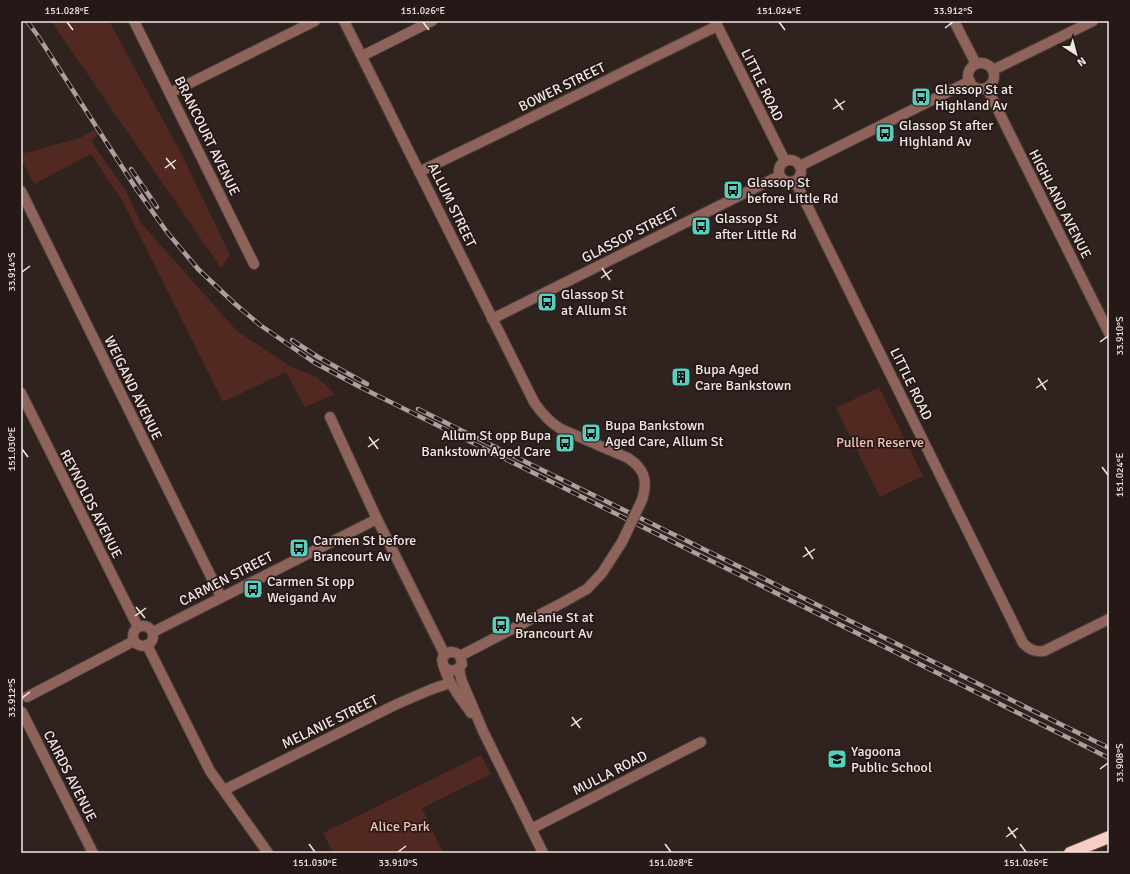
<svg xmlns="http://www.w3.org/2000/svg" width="1130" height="874" viewBox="0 0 1130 874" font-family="Signika,sans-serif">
  <rect width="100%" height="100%" fill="#2f221f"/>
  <!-- green -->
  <g fill="#512921">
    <path d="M51,21h58l73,134 48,100 -9,13z"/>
    <path d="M95,129l3,5 -7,7 35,50 15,32 96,108 54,36 26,10 18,17 -30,13 -19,-35 -63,30 -101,-202 -31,-46 -57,30 -13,-25v-5l59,-16z"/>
    <path d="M879,387l44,89 -43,21 -44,-89z"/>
    <path d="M481,755l10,19 -69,34 21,45h-110l-10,-20z"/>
  </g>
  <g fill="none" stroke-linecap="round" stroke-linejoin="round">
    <!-- minor casing -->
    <g stroke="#4a3e3b" stroke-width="12">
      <g id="minor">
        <path d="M134,21l120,243"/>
        <path d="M344,21l190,381c8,12 15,20 27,27l67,29c17,11 20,23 14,42"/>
        <path d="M715,21l70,140"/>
        <path d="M954,21l22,43"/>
        <path d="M362,56l70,-35"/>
        <circle cx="981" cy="76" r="13"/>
        <path d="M993,70l100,-49"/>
        <path d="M987,88l122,245"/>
        <path d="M170,93l145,-72"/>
        <circle cx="790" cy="171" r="11"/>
        <path d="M800,166l170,-85"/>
        <path d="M419,172l93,-45 205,-101"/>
        <path d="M795,181l228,462c6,7 12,9 21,8l65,-32"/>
        <path d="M21,191l200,406"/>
        <path d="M492,319l287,-143"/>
        <path d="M21,393l117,234"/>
        <path d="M330,417l47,102 68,136"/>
        <circle cx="143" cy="636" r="10"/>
        <path d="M153,632l224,-113"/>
        <path d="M147,645l63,126 58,82"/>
        <path d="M460,656l102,-53 25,-14 15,-16 20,-31"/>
        <path d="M444,667c6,6 14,4 18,-3l-2,-8c-7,-8 -21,-3 -17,8 5,19 17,33 28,49"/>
        <path d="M459,668l2,11 22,52 60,122"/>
        <path d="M27,697l107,-56"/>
        <path d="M22,712l71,141"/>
        <path d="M224,790l173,-86 35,-15 18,-6"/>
        <path d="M531,829l170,-87"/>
      </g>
    </g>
    <!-- highway casing -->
    <g stroke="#4a3e3b" stroke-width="14">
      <path id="highway" d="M1070,853l39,-16"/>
    </g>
    <!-- minor -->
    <use href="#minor" stroke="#8e635a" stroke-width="10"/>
    <!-- highway -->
    <use href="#highway" stroke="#f8cdc3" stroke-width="12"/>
    <!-- rail casing -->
    <g stroke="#aba09e" stroke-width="4.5">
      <g id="rail">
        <path d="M27,21l11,15 99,154 30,42 31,37 36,34 26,22 55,38 45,24 749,371"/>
        <path d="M131,169l26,38"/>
        <path d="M292,340l26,17 49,27"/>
        <path d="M418,409l691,339"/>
      </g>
    </g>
    <!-- rail -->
    <use href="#rail" stroke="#251816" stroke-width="3" stroke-dasharray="9" stroke-linecap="butt"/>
    <!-- minor-bridge casing -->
    <g stroke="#4a3e3b" stroke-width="12" stroke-linecap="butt">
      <path id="minor-bridge" d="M622,542l20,-42"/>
    </g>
    <!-- minor-bridge -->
    <use href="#minor-bridge" stroke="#8e635a" stroke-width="10"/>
  </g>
  <!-- ticks -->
  <path fill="none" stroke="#f1e8e6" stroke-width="1.5" d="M67,22l6,8M423,22l6,8M779,22l6,8M945,28l8,-6M835,99l8,11M833,109l12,-8M166,158l9,11M165,168l11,-8M602,268l8,12M22,272l8,-6M601,278l11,-8M1100,342l8,-6M1038,378l8,12M1036,388l12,-8M369,437l9,12M368,447l11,-8M22,449l6,8M1102,467l6,8M805,547l8,12M803,557l12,-8M136,607l9,11M135,616l11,-8M22,698l8,-6M572,717l8,11M571,726l11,-8M1100,769l8,-6M1008,827l8,11M1006,837l12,-9M309,844l6,8M665,844l6,8M1020,844l6,8M398,852l8,-6"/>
  <!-- icons -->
  <defs>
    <g id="bus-square" transform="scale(1)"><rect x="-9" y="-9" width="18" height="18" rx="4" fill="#5acebd" stroke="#251816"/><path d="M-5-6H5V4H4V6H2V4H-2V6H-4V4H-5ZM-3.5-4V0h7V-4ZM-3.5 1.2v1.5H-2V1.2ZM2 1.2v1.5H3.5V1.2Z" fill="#111"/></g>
    <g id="building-square" transform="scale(1)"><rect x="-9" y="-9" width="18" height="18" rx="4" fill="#5acebd" stroke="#251816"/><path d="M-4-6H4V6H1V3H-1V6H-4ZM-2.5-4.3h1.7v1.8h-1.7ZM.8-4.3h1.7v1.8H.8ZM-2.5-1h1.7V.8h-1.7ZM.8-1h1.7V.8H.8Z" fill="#111"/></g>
    <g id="school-square" transform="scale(1)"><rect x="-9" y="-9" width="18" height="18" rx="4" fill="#5acebd" stroke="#251816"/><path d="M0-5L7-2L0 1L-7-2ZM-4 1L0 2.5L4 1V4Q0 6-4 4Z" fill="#111"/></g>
  </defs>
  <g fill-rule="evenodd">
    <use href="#bus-square" x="921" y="97"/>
    <use href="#bus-square" x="885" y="133"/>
    <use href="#bus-square" x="733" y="190"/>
    <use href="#bus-square" x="701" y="226"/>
    <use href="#bus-square" x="547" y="302"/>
    <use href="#building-square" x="681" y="377"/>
    <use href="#bus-square" x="591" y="433"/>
    <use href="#bus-square" x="565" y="443"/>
    <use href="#bus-square" x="299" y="548"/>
    <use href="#bus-square" x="253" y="589"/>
    <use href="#bus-square" x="501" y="625"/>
    <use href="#school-square" x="837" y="759"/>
  </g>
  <g text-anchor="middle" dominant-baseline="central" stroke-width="3.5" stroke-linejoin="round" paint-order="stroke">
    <!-- street labels -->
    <g font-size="14" fill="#f1e8e6" stroke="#251816">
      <text transform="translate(762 85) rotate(64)">LITTLE ROAD</text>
      <text transform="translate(562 87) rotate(-26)">BOWER STREET</text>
      <text transform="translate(207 136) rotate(64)">BRANCOURT AVENUE</text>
      <text transform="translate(1060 204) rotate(63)">HIGHLAND AVENUE</text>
      <text transform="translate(452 205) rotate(64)">ALLUM STREET</text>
      <text transform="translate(630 235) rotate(-27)">GLASSOP STREET</text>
      <text transform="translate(911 384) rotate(64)">LITTLE ROAD</text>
      <text transform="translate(133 388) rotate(64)">WEIGAND AVENUE</text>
      <text transform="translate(91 504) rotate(63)">REYNOLDS AVENUE</text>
      <text transform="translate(226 579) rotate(-27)">CARMEN STREET</text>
      <text transform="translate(330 722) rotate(-26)">MELANIE STREET</text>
      <text transform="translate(610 773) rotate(-27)">MULLA ROAD</text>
      <text transform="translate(70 776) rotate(63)">CAIRDS AVENUE</text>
    </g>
    <!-- poi labels -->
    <g font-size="14" fill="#f1e8e6" stroke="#251816" text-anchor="start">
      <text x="935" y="89">Glassop St at<tspan x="935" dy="16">Highland Av</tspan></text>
      <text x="899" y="125">Glassop St after<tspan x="899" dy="16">Highland Av</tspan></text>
      <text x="747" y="182">Glassop St<tspan x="747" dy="16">before Little Rd</tspan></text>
      <text x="715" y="218">Glassop St<tspan x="715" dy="16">after Little Rd</tspan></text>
      <text x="561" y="294">Glassop St<tspan x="561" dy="16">at Allum St</tspan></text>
      <text x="695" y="369">Bupa Aged<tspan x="695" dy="16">Care Bankstown</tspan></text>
      <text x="605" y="425">Bupa Bankstown<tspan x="605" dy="16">Aged Care, Allum St</tspan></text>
      <text x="551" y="435" text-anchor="end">Allum St opp Bupa<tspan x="551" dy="16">Bankstown Aged Care</tspan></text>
      <text x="313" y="540">Carmen St before<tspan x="313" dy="16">Brancourt Av</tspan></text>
      <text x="267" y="581">Carmen St opp<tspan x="267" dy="16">Weigand Av</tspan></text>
      <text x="515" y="617">Melanie St at<tspan x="515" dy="16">Brancourt Av</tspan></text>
      <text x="851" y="751">Yagoona<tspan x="851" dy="16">Public School</tspan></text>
    </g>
    <!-- park labels -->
    <g font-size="14" fill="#f4c3b8" stroke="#251816">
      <text x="880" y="442">Pullen Reserve</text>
      <text x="400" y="826">Alice Park</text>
    </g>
  </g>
  <!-- border -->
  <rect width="1130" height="874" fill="none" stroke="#251816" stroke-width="44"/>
  <!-- north arrow -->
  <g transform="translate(1076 54) rotate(144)" stroke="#251816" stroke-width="3" paint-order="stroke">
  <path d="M0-3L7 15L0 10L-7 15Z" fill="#f1e8e6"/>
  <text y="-6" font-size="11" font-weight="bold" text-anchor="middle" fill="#f1e8e6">N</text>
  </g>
  <rect x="22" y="22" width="1086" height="830" fill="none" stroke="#f1e8e6" stroke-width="1.5"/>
  <g font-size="10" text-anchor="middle" fill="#f1e8e6">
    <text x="67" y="14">151.028°E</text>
    <text x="423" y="14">151.026°E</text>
    <text x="779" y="14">151.024°E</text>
    <text x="953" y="14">33.912°S</text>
    <text transform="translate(11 272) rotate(-90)" y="4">33.914°S</text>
    <text transform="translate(1119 336) rotate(-90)" y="4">33.910°S</text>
    <text transform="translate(11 449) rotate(-90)" y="4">151.030°E</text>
    <text transform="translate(1119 475) rotate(-90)" y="4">151.024°E</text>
    <text transform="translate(11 698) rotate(-90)" y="4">33.912°S</text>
    <text transform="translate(1119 763) rotate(-90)" y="4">33.908°S</text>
    <text x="315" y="866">151.030°E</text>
    <text x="398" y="866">33.910°S</text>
    <text x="671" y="866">151.028°E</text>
    <text x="1026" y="866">151.026°E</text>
  </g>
</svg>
